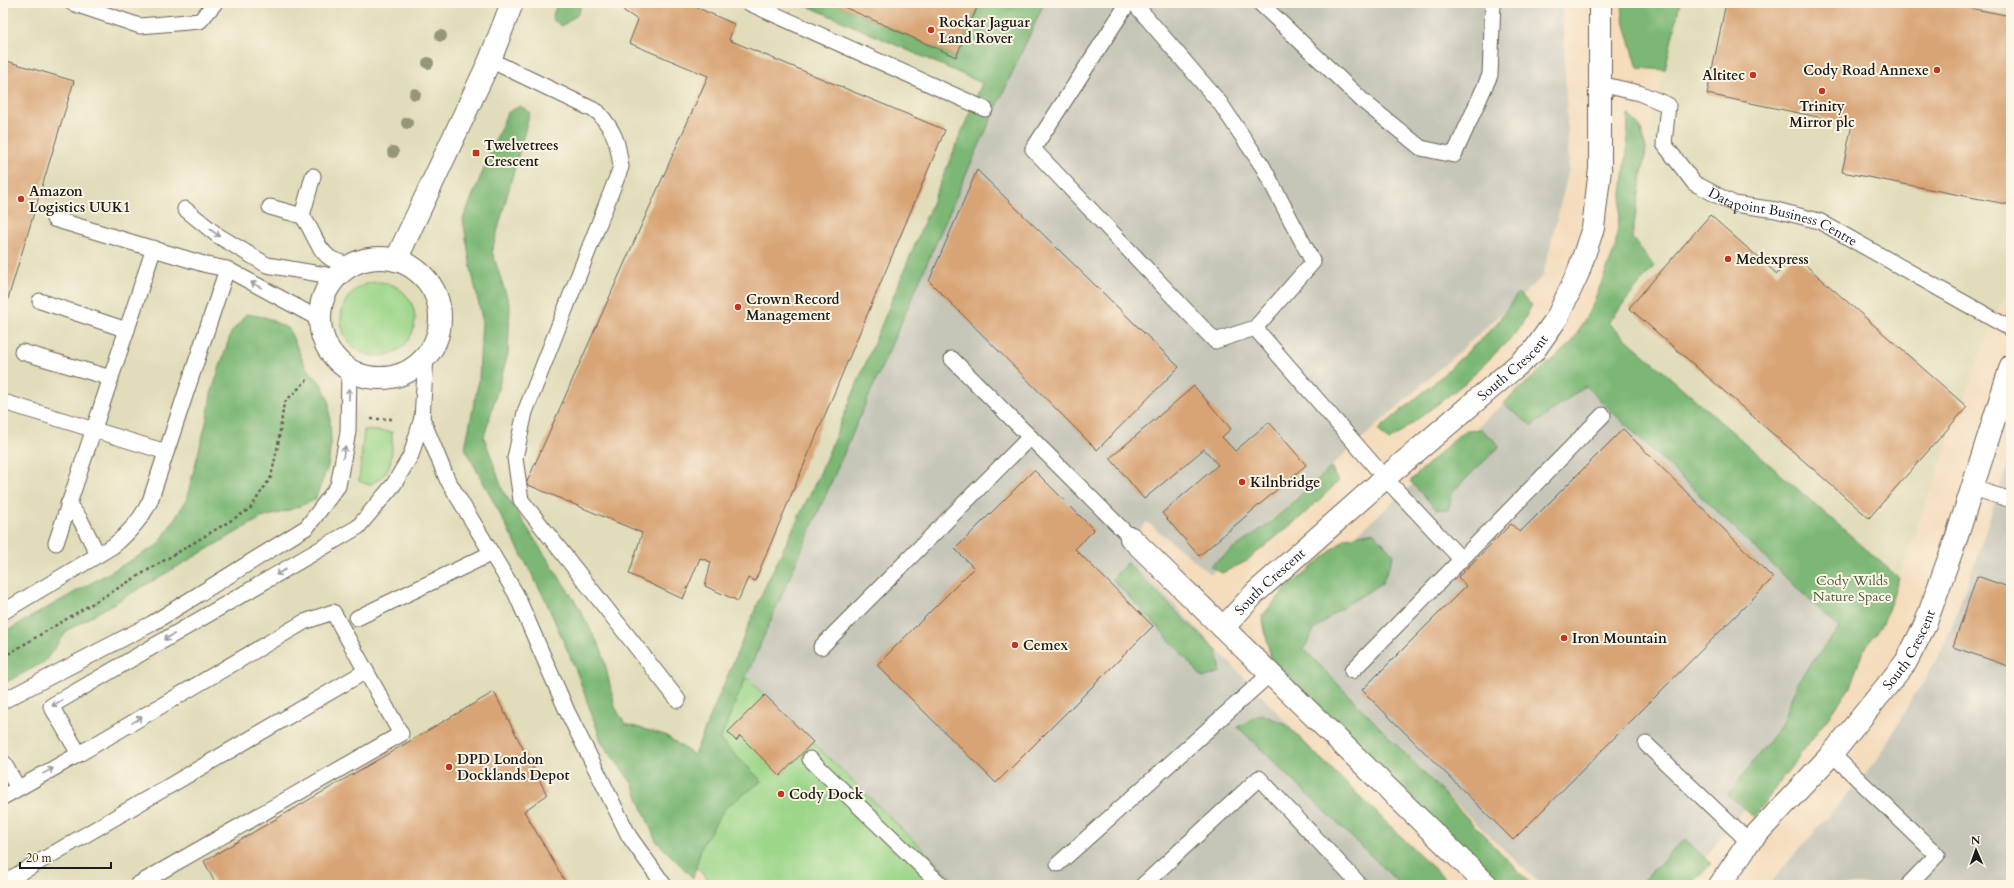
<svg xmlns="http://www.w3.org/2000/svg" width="2014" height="888" viewBox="0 0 2014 888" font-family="Cardo,serif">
  <rect width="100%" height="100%" fill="#fcf5e5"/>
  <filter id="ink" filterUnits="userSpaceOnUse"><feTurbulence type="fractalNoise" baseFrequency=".025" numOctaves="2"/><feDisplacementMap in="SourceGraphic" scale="8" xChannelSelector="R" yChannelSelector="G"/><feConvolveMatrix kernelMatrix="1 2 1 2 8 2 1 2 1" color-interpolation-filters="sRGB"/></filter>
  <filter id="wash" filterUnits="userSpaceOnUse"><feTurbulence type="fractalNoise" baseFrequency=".012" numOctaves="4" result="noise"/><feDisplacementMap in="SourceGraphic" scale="16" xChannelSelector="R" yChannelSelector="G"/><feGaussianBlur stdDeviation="0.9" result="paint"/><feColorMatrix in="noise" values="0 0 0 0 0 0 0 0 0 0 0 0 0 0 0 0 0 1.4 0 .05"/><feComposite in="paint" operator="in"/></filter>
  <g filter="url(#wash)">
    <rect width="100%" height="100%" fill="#f4dcbc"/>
    <!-- built -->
    <g fill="#e1dcba">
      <path d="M3,3h1041l-81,178 -293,672 30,32h-697z"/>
      <path d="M1680,3h331v276l-3,11 -15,29 -94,259 -291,-255 46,-57 -22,-28 14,-89z"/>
    </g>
    <!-- industrial -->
    <g fill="#c5c5b8">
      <path d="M1044,3h518l7,166 -26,107 -332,298 -64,-52 -25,27 152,160 159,176h-474l-213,-208 217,-496z"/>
      <path d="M1585,386l278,265 -178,234h-144l-279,-266 241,-215 29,22z"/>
      <path d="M2011,453v432h-243l111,-127 34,-62 11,-14 23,-43 33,-91z"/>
    </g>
    <!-- green -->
    <g fill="#9bd689" stroke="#5c7952">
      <circle cx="378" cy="319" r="37"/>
      <path d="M364,430l28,2c0,25 2,42 -23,53l-10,-4z"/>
      <path d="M746,677l213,208h-245l-40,-39z"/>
    </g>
    <!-- forest -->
    <g fill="#7cb775" stroke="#4c6a48">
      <path d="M557,3h25l-4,11 -16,12 -10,-7z"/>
      <path d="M801,3h34l121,54 23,-54h65l-81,178 -217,496 -26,63 42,41 -37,27 -23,37 -9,33 -37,-37 -24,-58 -30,-40 -25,-70 -31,-72 -81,-153 14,-69 3,-60 -11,-51 -8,-49 44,-106 13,-7 10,6 -38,139 18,56 -2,47 -24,83 19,54 75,115 24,45 13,56 10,17 40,11 29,20 70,-166 56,-116 162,-390z"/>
      <path d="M1622,3h58l-15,67 -27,-2 -15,-50z"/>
      <path d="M1628,114l12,12 6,23 -14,89 22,28 -46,57 291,255 -15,43 -21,30 -14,38 -95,128 -26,-22 53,-70 17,-44 41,-53 -254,-242 -53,40 -29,-22 70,-63 19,-35 23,-57 12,-97z"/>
      <path d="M1518,293l14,12 -14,26 -53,52 -76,58 -11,-11 54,-45 63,-59z"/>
      <path d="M246,314l19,3 24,12 16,37 17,19 7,16 2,41 -3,24 -13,34 -28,11 -26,7 -193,112 -24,32 -41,22v-51l155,-88 28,-44 21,-82 4,-25 20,-61z"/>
      <path d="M1481,429l19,17 -47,45 -5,19 -12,-1 -26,-28 52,-49z"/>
      <path d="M1331,467l7,15 -36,34 -57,46 -23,11 -12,-7 62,-45z"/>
      <path d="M1373,532l21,23 -12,28 -45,28 -23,19 -10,19 228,236h-35l-226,-225 -9,-44 23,-26 61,-52z"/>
      <path d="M1127,563l90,88 4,21 -18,6 -47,-53 -44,-46z"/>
      <path d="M1261,714l24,10 163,158v3h-47l-163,-158z"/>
      <path d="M1685,839l26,25 -20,21h-53z"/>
    </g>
    <g id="blocks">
      <!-- building -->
      <g fill="#d8a476">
        <path d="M622,3h65l47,21 -5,16 216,90 -190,451 -7,-3 -10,23 -33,-15 6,-24 -11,-4 -17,41 -54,-25 13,-41 -116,-49 182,-408 -79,-33 9,-23 -14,-9z"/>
        <path d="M835,3h144l-23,54z"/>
        <path d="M1726,3h217l68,13v189l-169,-33 10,-48 -145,-30z"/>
        <path d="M3,60l71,21 -71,234z"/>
        <path d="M977,170l202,197 -82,83 -168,-169z"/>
        <path d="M1710,215l67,59 17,-19 173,152 -98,111 -240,-210z"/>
        <path d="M1194,386l37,43 -9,8 13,14 34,-29 37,43 -107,91 -37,-43 56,-48 -14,-16 -60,50 -34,-41z"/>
        <path d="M1623,429l150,149 -260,262 -151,-150 104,-104 -8,-9 53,-53 9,8z"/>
        <path d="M1034,470l60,60 -19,19 78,77 -157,157 -119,-118 97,-97 -19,-19z"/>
        <path d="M1977,576l34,12v79l-58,-20z"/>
        <path d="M494,692l53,103 -23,16 43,74h-351l-12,-24z"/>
        <path d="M765,695l48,47 -33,34 -40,-40 -4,5 -8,-9z"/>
      </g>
    </g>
  </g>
  <g filter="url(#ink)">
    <use href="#blocks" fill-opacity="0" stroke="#685f54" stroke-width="1"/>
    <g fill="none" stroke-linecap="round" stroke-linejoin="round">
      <!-- service casing -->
      <g stroke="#685f54" stroke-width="17">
        <g id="service">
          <path d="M72,3l68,23 60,-5 15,-18"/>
          <path d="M749,3l236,106"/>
          <path d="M1128,3l-95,146 182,192 40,-13"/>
          <path d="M1134,3l86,100 43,64 50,95 -58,66 130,150 76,81"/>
          <path d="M1260,3l103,98 58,47 33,7 36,-80 3,-72"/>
          <path d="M490,60l108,52c17,20 20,30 23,55l-96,245 -10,46 6,42 157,200"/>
          <path id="s1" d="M1600,84l39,9 29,12 -4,39 30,39 40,21 42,6 43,11 192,108"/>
          <path d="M313,176l-11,40c11,13 14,32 28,42 6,4 15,5 21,8"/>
          <path d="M270,207l32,9"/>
          <path d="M185,209l32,26 50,30 70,12"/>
          <path d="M54,219l153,46 20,4 92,50"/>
          <path d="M40,301l87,29"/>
          <path d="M22,352l89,26"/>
          <path d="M426,357l-4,61 25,61 69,115 51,117 62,125 35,49"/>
          <path d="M952,359l179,179"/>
          <path d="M7,403l159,49"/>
          <path d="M1973,488l38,12"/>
          <path d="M68,504l12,15 18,36"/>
          <path d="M56,543l98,-295"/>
          <path d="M3,612l110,-66c16,-13 28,-26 37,-45l77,-232"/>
          <path d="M357,618l135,-65"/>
          <path d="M821,647l209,-210"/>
          <path d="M1352,671l251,-256"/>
          <path d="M3,701l148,-77 156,-97 31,-41 10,-54 1,-61"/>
          <path d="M1646,744l103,98"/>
          <path d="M1832,754l105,101 -29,30"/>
          <path d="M810,759l131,126"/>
          <path d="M3,762l15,26"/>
          <path d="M3,797l76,-43"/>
          <path d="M1058,864l212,-190"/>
          <path d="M3,883l363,-212"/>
          <path d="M137,885l264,-151 -68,-122 -29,10 -225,132 -28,-48 307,-179 36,-43 17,-29 11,-37"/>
          <path d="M1143,885l116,-107 101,107"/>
        </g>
      </g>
      <!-- minor casing -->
      <g stroke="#685f54" stroke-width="24">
        <g id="minor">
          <circle cx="380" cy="318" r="60"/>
          <path d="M396,260l94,-200 22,-57"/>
          <path d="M1131,538l356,347"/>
          <path id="s2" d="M1223,628l32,-35 130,-115 148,-126 24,-34 21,-45 15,-45 7,-59v-166"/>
          <path id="s3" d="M1720,885l29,-43 83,-88 74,-92 19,-37 31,-86 55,-173"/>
        </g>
      </g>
      <!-- path -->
      <g stroke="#685f54" stroke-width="2.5" stroke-dasharray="3 3" stroke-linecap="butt">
        <path d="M371,419h22"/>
        <path d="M3,657l247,-148 21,-32 7,-32 6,-42 23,-23"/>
      </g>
      <!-- service -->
      <use href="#service" stroke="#fff" stroke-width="15"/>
      <!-- minor -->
      <use href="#minor" stroke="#fff" stroke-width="22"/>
    </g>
    <!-- trees -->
    <g fill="#959679">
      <circle cx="441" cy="36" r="6"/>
      <circle cx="428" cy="63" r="6"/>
      <circle cx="415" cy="94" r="6"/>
      <circle cx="407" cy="123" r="6"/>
      <circle cx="393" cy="152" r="6"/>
    </g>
    <!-- one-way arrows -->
    <defs><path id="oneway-shaft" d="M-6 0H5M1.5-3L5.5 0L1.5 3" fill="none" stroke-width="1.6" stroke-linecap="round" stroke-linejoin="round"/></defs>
    <g stroke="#999">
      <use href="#oneway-shaft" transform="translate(215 233) rotate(36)"/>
      <use href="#oneway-shaft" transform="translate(256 285) rotate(-151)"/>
      <use href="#oneway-shaft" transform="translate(349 394) rotate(-90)"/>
      <use href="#oneway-shaft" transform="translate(344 452) rotate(-80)"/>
      <use href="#oneway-shaft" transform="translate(281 572) rotate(150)"/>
      <use href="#oneway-shaft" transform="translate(169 637) rotate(150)"/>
      <use href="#oneway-shaft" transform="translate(57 703) rotate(148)"/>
      <use href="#oneway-shaft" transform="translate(137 720) rotate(-31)"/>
      <use href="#oneway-shaft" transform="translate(48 771) rotate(-29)"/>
    </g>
  </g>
  <!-- markers -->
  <g fill="#c8321e" stroke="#fcf5e5" stroke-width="1.5">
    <circle cx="931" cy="30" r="4"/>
    <circle cx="1937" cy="70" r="4"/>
    <circle cx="1753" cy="75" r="4"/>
    <circle cx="1822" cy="91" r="4"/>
    <rect x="472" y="149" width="8" height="8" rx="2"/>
    <circle cx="21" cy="199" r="4"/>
    <circle cx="1728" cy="259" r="4"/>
    <circle cx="738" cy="307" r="4"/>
    <circle cx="1242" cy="482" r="4"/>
    <circle cx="1564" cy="638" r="4"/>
    <circle cx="1015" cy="645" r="4"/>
    <circle cx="449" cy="767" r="4"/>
    <circle cx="781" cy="794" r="4"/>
  </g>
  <g text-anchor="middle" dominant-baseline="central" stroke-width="4" stroke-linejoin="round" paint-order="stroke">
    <!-- poi labels -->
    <g font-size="14" font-weight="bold" fill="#1c1c1c" stroke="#fcf5e5" text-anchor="start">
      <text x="939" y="22">Rockar Jaguar<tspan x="939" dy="16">Land Rover</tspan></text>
      <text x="1929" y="70" text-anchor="end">Cody Road Annexe</text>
      <text x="1745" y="75" text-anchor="end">Altitec</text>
      <text x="1822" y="106" text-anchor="middle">Trinity<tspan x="1822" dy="16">Mirror plc</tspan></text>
      <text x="484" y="145">Twelvetrees<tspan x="484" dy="16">Crescent</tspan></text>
      <text x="29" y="191">Amazon<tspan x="29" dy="16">Logistics UUK1</tspan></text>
      <text x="1736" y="259">Medexpress</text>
      <text x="746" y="299">Crown Record<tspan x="746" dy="16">Management</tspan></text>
      <text x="1250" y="482">Kilnbridge</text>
      <text x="1572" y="638">Iron Mountain</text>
      <text x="1023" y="645">Cemex</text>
      <text x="457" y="759">DPD London<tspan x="457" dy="16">Docklands Depot</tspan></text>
      <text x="789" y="794">Cody Dock</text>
    </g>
    <!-- street labels -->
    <g font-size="14" fill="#1c1c1c" stroke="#fcf5e5">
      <text stroke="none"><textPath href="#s1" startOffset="256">Datapoint Business Centre</textPath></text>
      <text stroke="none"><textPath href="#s2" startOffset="390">South Crescent</textPath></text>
      <text stroke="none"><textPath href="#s2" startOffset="66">South Crescent</textPath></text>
      <text stroke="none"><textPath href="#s3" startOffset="303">South Crescent</textPath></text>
    </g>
    <!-- park labels -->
    <g font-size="14" fill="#485d42" stroke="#fcf5e5">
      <text x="1852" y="580">Cody Wilds<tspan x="1852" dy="16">Nature Space</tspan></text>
    </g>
  </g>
  <!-- margin -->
  <rect width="2014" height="888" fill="none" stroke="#fcf5e5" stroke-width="16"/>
  <!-- north arrow -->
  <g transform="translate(1976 850) rotate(358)" stroke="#fcf5e5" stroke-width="3" paint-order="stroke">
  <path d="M0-3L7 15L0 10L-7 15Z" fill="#1c1c1c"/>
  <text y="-6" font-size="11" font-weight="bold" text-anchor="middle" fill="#1c1c1c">N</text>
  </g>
  <!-- scale -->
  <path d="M20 862v6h91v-6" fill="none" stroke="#1c1c1c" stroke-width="2"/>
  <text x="26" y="862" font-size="12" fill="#1c1c1c" stroke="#fcf5e5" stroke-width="3" paint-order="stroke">20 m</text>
</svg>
